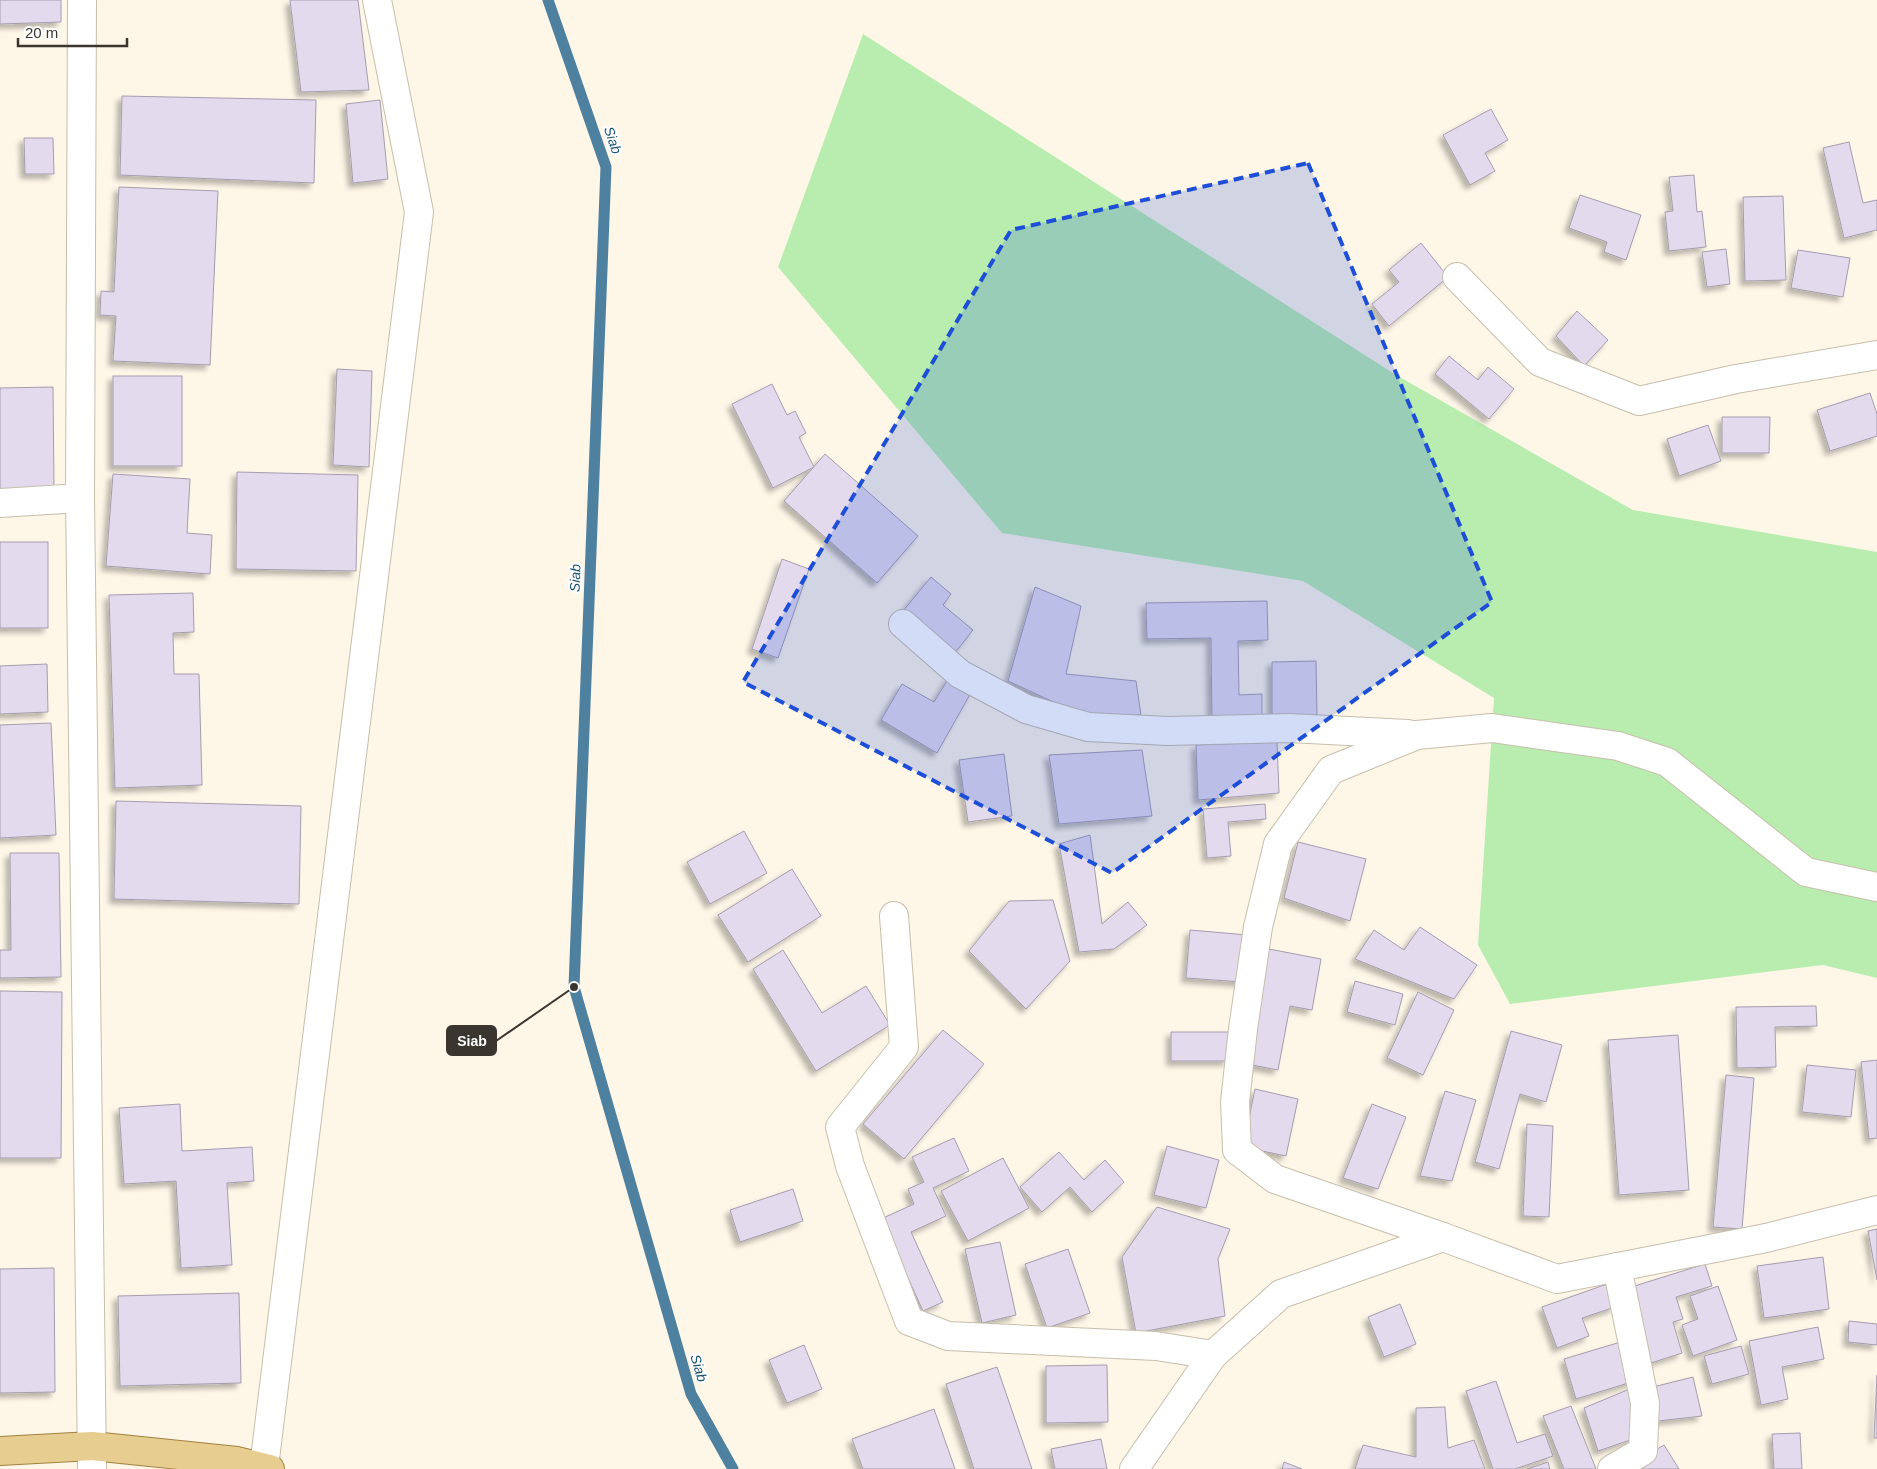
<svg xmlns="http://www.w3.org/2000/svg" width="1877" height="1469" viewBox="0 0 1877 1469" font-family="Arial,sans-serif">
  <defs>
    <filter id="shadow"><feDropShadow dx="-4.5" dy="4.5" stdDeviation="2.5" flood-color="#0004"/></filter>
  </defs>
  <rect width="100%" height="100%" fill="#fef6e7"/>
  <!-- green -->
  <path fill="#b9edaf" d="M863,34l533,341 237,135 244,42v426l-54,-13 -313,39 -32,-59 16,-247 -191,-117 -301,-48 -224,-266z"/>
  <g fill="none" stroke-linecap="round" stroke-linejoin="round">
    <!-- stream -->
    <path stroke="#4e819f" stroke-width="11" d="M548,0l58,167 -32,820 117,407 42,75"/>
  </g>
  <!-- building -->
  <g fill="#e3dbed" stroke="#a59dae" filter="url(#shadow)">
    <path d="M0,0h61v22l-61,2z"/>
    <path d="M290,0h68l11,90 -68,2z"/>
    <path d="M122,96l194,4 -2,83 -194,-8z"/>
    <path d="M380,100l8,79 -35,4 -7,-79z"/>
    <path d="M1491,109l17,31 -23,13 10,18 -25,14 -27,-50z"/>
    <path d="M24,138h29l1,36h-29z"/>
    <path d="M1849,142l14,61 14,-3v30l-33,8 -21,-90z"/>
    <path d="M1694,175l3,37 5,-1 4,36 -37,4 -4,-39 8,-1 -4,-34z"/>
    <path d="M119,187l99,4 -8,174 -97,-4 3,-45 -16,-1 1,-24 13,1z"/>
    <path d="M1580,195l61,20 -15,45 -22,-8 3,-10 -38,-14z"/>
    <path d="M1783,196l3,84 -41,1 -2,-84z"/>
    <path d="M1421,243l27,34 -59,49 -17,-22 27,-22 -10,-12z"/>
    <path d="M1726,249l4,35 -23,3 -5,-35z"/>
    <path d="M1798,250l52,8 -7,39 -52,-9z"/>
    <path d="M1577,311l31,29 -24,26 -28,-30z"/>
    <path d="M1449,356l29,24 10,-13 26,22 -25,30 -54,-45z"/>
    <path d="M337,369l35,2 -3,96 -36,-2z"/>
    <rect x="113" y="376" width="69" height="90"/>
    <path d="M772,384l15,31 8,-4 11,22 -7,4 15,30 -41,21 -41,-84z"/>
    <path d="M53,387l1,104h-54v-103z"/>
    <path d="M1870,393l7,21v22l-47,15 -13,-41z"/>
    <path d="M1722,417h48l-1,36h-47z"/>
    <path d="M1708,425l13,36 -42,15 -12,-37z"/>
    <path d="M825,454l93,82 -41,47 -93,-82z"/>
    <path d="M237,472l121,3 -2,96 -120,-2z"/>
    <path d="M113,474l77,5 -3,54 25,2 -2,39 -104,-8z"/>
    <rect x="0" y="542" width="48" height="86"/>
    <path d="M782,559l27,10 -31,89 -26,-9z"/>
    <path d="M931,577l20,17 -8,11 30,25 -19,24 -51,-43z"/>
    <path d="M1035,587l46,19 -15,68 70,7 5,34 -57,1 -76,-35z"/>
    <path d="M193,593l1,39 -21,1 1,41h25l3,111 -87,3 -6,-193z"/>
    <path d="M1267,601l1,39 -30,1 1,54 23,-1v26h-50l-1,-82 -64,1 -1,-36z"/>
    <path d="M1316,661l1,54 -45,2v-55z"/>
    <path d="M47,664l1,48 -48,2v-48z"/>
    <path d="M950,676l23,13 -36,64 -56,-33 21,-36 32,18z"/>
    <path d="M51,723l5,112 -56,3v-113z"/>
    <path d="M1277,742l2,51 -81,7 -2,-55z"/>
    <path d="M1142,750l10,66 -93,8 -10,-69z"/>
    <path d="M1004,754l8,62 -44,6 -9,-62z"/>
    <path d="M116,801l185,5 -2,98 -185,-5z"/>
    <path d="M1265,804l1,15 -38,3 3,34 -24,2 -4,-49z"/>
    <path d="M744,831l23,42 -57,31 -23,-42z"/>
    <path d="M1090,835l12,89 26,-22 19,23 -33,24 -35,3 -20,-108z"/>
    <path d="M1298,842l68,17 -16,62 -66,-23z"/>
    <path d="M10,853h49l2,124 -61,1v-28h11z"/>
    <path d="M792,869l29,47 -73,46 -30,-47z"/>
    <path d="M1053,900l17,61 -44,48 -57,-58 40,-50z"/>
    <path d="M1420,927l57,38 -23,34 -99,-40 19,-29 30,20z"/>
    <path d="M1190,930l57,5 -4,47 -57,-4z"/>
    <path d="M1269,949l52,10 -9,51 -22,-4 -12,64 -31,-6z"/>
    <path d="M783,950l39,63 44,-27 24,39 -74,46 -63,-102z"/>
    <path d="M1355,981l48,13 -8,31 -48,-13z"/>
    <path d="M0,991l62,1 -1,166h-61z"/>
    <path d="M1418,992l36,18 -31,65 -36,-17z"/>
    <path d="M1816,1006l1,20 -42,1 1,40 -39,1 -1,-61z"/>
    <path d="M943,1030l41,34 -80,95 -41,-35z"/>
    <path d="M1511,1031l51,14 -16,57 -26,-8 -21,75 -24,-7z"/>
    <path d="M1171,1032h58l-1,29h-57z"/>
    <path d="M1678,1035l11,155 -70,5 -11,-155z"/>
    <path d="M1877,1060v78l-8,1 -8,-77z"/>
    <path d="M1807,1065l49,5 -5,47 -49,-5z"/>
    <path d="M1726,1075l28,3 -12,151 -29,-2z"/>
    <path d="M1255,1089l43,10 -12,57 -43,-9z"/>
    <path d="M1445,1091l31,9 -24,81 -32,-5z"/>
    <path d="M180,1104l2,47 70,-4 2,34 -27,2 5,82 -51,3 -5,-87 -52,3 -5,-76z"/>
    <path d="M1372,1104l34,13 -28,72 -35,-11z"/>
    <path d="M1527,1124l26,2 -4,91 -26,-1z"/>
    <path d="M954,1138l15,33 -36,17 13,28 -35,16 32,70 -20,9 -42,-92 33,-15 -6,-15 16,-7 -12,-25z"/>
    <path d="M1167,1146l52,14 -13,48 -52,-13z"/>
    <path d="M1059,1152l25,28 21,-20 19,22 -32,30 -22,-25 -28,25 -22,-25z"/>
    <path d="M1003,1158l26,50 -61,33 -27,-50z"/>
    <path d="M793,1189l10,32 -63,21 -10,-32z"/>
    <path d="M1157,1207l73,22 -12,30 7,57 -89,17 -14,-76z"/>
    <path d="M1877,1229v51l-9,-49z"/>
    <path d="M1000,1242l16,73 -34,8 -17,-74z"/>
    <path d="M1068,1249l22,64 -43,15 -22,-64z"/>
    <path d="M1823,1257l6,52 -65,9 -7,-52z"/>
    <path d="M1705,1264l7,22 -36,11 7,22 -10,3 9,31 -34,11 -23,-75z"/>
    <path d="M54,1268l1,124 -55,1v-124z"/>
    <path d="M1607,1284l8,23 -33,11 7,18 -32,12 -15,-41z"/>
    <path d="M1718,1286l19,54 -44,16 -11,-31 16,-6 -8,-23z"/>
    <path d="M239,1293l2,90 -121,3 -2,-90z"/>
    <path d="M1400,1304l16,40 -32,13 -16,-40z"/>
    <path d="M1849,1321l28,3v21l-29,-3z"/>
    <path d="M1818,1327l6,32 -42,8 6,32 -27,6 -12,-64z"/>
    <path d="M1624,1341l11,40 -59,18 -12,-40z"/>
    <path d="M804,1345l18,44 -35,14 -18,-43z"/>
    <path d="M1741,1346l8,28 -37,10 -8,-28z"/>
    <path d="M1107,1365l1,57 -62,1v-57z"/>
    <path d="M997,1367l35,102h-58l-28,-85z"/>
    <path d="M1877,1375v63h-3z"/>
    <path d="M1693,1377l9,39 -44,5 -9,-33z"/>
    <path d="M1496,1381l21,62 28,-9 8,22 -38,13h-22l-27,-78z"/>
    <path d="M1632,1388l4,50 -38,13 -14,-43z"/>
    <path d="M1571,1406l25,63h-32l-21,-53z"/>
    <path d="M1445,1407l3,41 26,-8 11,29h-130l8,-24 53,12v-49z"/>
    <path d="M934,1409l21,60h-92l-11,-30z"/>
    <path d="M1800,1433l2,36h-28l-2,-35z"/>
    <path d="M1101,1439l6,30h-52l-4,-20z"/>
    <path d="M1664,1445l15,24h-41l-4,-6z"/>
    <path d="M1284,1462l18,7h-20z"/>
    <path d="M1548,1462l2,7h-23z"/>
  </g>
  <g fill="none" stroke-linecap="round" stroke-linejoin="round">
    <!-- minor casing -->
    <g stroke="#c7beac" stroke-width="30">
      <g id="minor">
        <path d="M82,0l-2,498 12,971"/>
        <path d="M1457,277l83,85 99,39 97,-22 141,-24"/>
        <path d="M0,503l80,-5"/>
        <path d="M903,624l57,50 66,35 62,18 80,4 121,-3 119,6"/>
        <path d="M894,916l10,131 -64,80 10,39 59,155 39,15 208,10 57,9"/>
        <path d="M1443,1237l-168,-58 -38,-29 -2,-48 8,-73 15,-102 20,-83 53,-74 86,-35 75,-7 126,18 49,16 139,110 71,15"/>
        <path d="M264,1467l155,-1255 -42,-212"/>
        <path d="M1134,1469l79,-114 68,-61 162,-57 114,42 209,-41 111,-28"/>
        <path d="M1612,1469l31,-18 2,-48 -28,-136"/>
      </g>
    </g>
    <!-- major casing -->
    <g stroke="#a1823f" stroke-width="30">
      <path id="major" d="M0,1451l92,-5 145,15 33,8"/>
    </g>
    <!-- minor -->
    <use href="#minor" stroke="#fff" stroke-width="28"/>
    <!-- major -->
    <use href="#major" stroke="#e8cd91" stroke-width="28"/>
  </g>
  <!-- marked area -->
  <path fill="#1d4ed8" fill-opacity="0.2" stroke="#1d4ed8" stroke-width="4" stroke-dasharray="10 6" stroke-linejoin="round" d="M1308,163l184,439 -380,271 -369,-191 268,-452z"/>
  <g text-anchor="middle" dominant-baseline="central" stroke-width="4.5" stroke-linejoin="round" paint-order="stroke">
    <!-- water labels -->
    <g font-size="14" font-style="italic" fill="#1a5373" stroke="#fff">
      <text transform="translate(613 140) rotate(71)">Siab</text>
      <text transform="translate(575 578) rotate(-88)">Siab</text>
      <text transform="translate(699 1368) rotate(74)">Siab</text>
    </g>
  </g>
  <!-- callouts -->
  <path fill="none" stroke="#3a362f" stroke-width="2" d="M574 987L496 1041"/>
  <circle fill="#3a362f" stroke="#fff" stroke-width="2" cx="574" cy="987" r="5"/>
  <rect fill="#3a362f" stroke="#3a362f" stroke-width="2" x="447" y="1026" width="49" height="29" rx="5"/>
  <g font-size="14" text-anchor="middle" font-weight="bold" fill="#fff">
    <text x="472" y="1046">Siab</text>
  </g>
  <!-- scale -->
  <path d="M18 38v8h109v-8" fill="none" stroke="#3a362f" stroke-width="2.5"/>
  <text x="25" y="38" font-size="15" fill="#3a362f" stroke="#ffffff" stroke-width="4" paint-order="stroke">20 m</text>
</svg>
